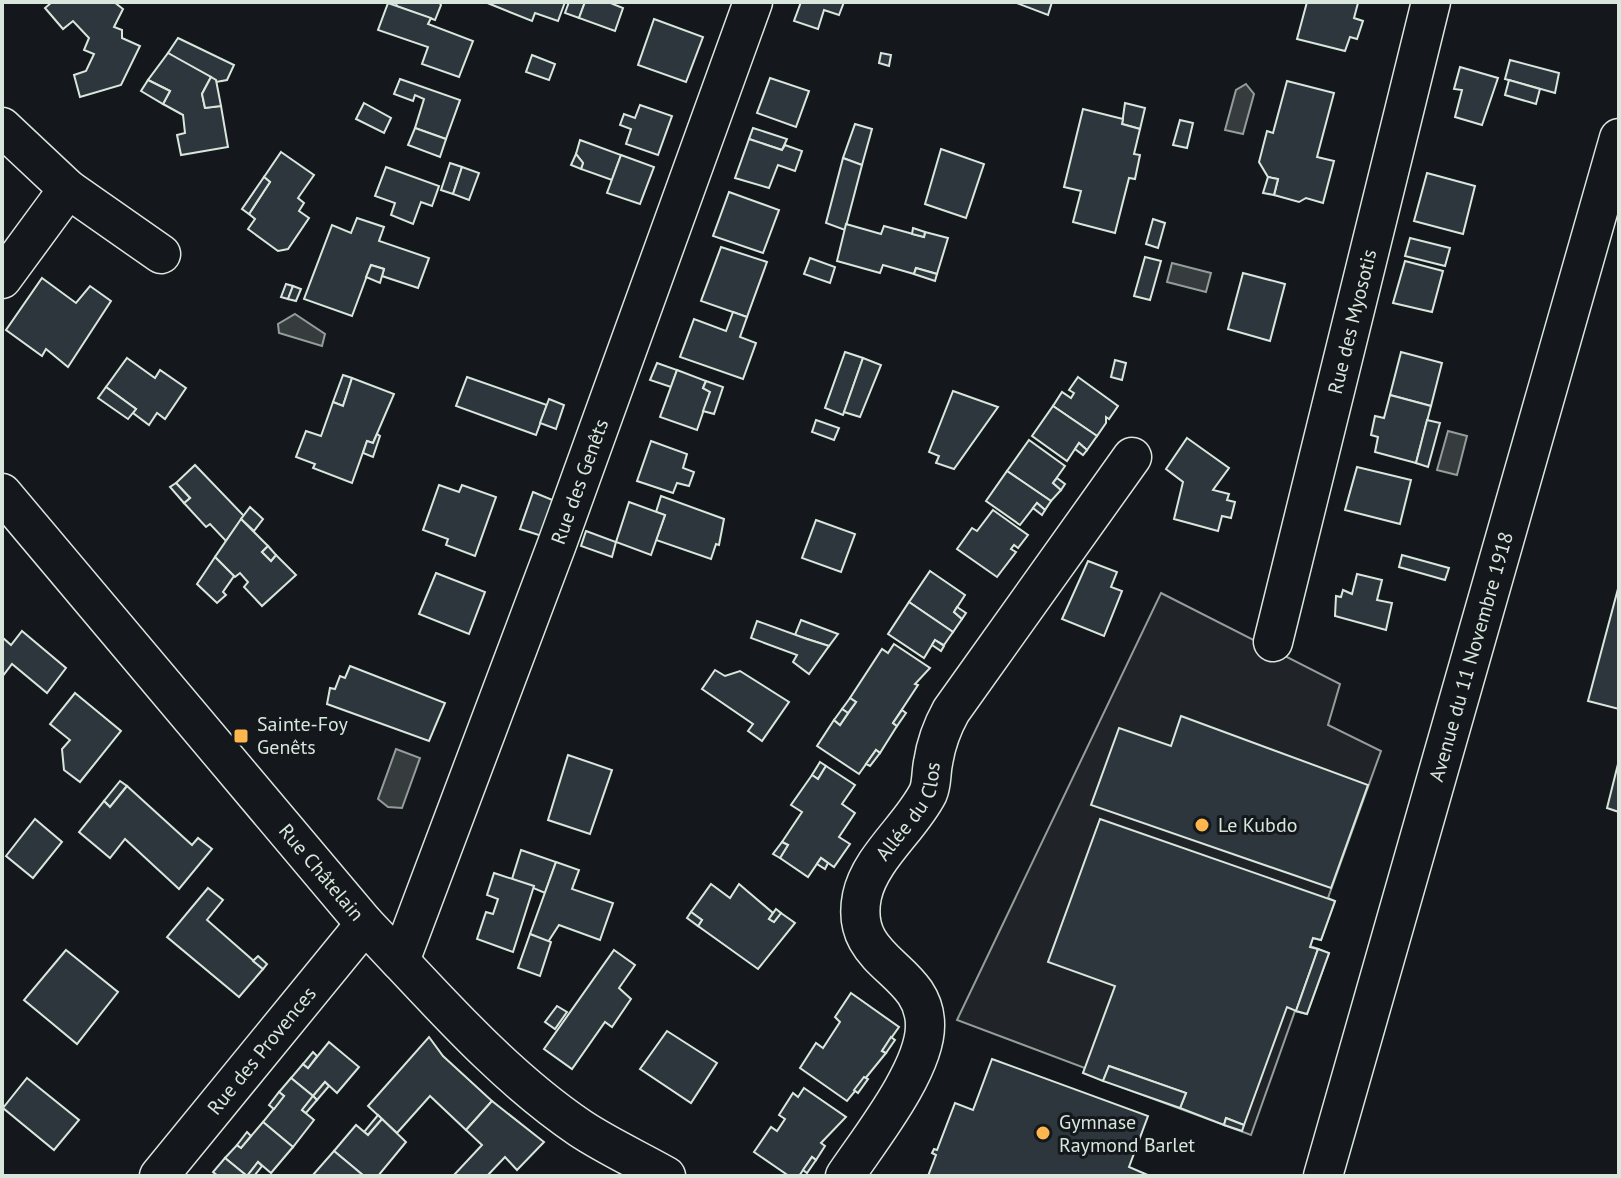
<svg xmlns="http://www.w3.org/2000/svg" width="1621" height="1178" viewBox="0 0 1621 1178" font-family="'PT Sans',sans-serif">
  <rect width="100%" height="100%" fill="#14181c"/>
  <!-- green -->
  <path fill="#202428" stroke="#939e99" stroke-width="2" d="M1161,593l179,91 -12,41 53,26 -53,147 7,3 -14,39 -8,-2 -3,8 19,7 -22,61 -12,-3 -44,124 -168,-62 2,-5 -128,-48z"/>
  <!-- water -->
  <g fill="#363b3e" stroke="#939e99" stroke-width="2">
    <path d="M1246,84l8,10 -11,40 -18,-4 11,-40z"/>
    <path d="M1172,263l39,10 -5,19 -39,-10z"/>
    <path d="M295,314l30,20 -3,12 -43,-13 -1,-9z"/>
    <path d="M1448,431l19,5 -10,39 -20,-5z"/>
    <path d="M396,749l24,9 -18,50 -14,-1 -10,-8z"/>
  </g>
  <!-- building -->
  <g fill="#2c363c" stroke="#d8e6dc" stroke-width="2">
    <path d="M52,2h62l9,7 -9,18 8,3v8l18,8 -19,39 -41,12 -6,-22 12,-4 8,-17 -10,-4 5,-12 -16,-17 -10,8 -18,-21z"/>
    <path d="M397,2h42l2,3 -6,15 -39,-14z"/>
    <path d="M485,2h80l-7,19 -23,-8 -3,8z"/>
    <path d="M569,2h16l-6,16 -14,-5z"/>
    <path d="M585,2h23l15,6 -8,23 -36,-13z"/>
    <path d="M801,2h43l-5,13 -15,-5 -6,19 -24,-8z"/>
    <path d="M1014,2h38l-4,13z"/>
    <path d="M1307,2l51,1 -4,15 9,3 -6,18 -7,-2 -5,14 -48,-12z"/>
    <path d="M388,3l43,15 -3,6 45,17 -14,36 -37,-13 6,-17 -50,-17z"/>
    <path d="M654,19l49,18 -17,45 -48,-17z"/>
    <path d="M178,38l56,27 -7,15 -11,2 -48,-29z"/>
    <path d="M168,53l43,24 -9,17 3,14 16,-2 7,41 -47,8 -4,-20 8,-2 -2,-18 -20,-11 7,-13 -22,-11z"/>
    <path d="M881,53l10,2 -2,11 -10,-3z"/>
    <path d="M532,55l23,9 -6,16 -23,-8z"/>
    <path d="M1510,60l49,13 -4,20 -50,-14z"/>
    <path d="M1460,67l38,11 -16,47 -27,-8 7,-27 -8,-1z"/>
    <path d="M211,77l5,3 5,26 -16,2 -3,-14z"/>
    <path d="M770,78l39,13 -13,36 -39,-14z"/>
    <path d="M400,79l60,21 -14,39 -31,-11 9,-29 -9,-4 -2,6 -19,-7z"/>
    <path d="M148,80l22,11 -7,13 -22,-13z"/>
    <path d="M1509,80l31,9 -4,15 -31,-9z"/>
    <path d="M1287,81l47,12 -17,64 17,4 -11,42 -17,-5 -7,4 -25,-7 4,-16 -10,-2 -9,-15 8,-31 6,2z"/>
    <path d="M364,103l27,15 -7,15 -28,-14z"/>
    <path d="M1125,103l20,5 -5,21 -18,-5z"/>
    <path d="M640,105l32,11 -14,39 -32,-11 5,-15 -11,-4 4,-11 11,4z"/>
    <path d="M1083,109l40,10 -1,5 18,5 -6,25 6,1 -5,24 -6,-1 -14,55 -42,-11 8,-31 -17,-4z"/>
    <path d="M1180,120l13,3 -6,25 -14,-3z"/>
    <path d="M855,124l17,5 -10,36 -19,-7z"/>
    <path d="M415,128l31,11 -6,18 -32,-12z"/>
    <path d="M753,128l34,11 -5,11 -33,-11z"/>
    <path d="M749,139l33,11 3,-5 17,6 -7,20 -17,-6 -9,23 -34,-10z"/>
    <path d="M580,140l41,15 -9,25 -31,-11 2,-6 -7,-9z"/>
    <path d="M941,149l43,15 -18,54 -41,-14z"/>
    <path d="M281,152l33,23 -16,23 6,5 -5,8 10,7 -21,31 -10,2 -30,-22 7,-10 -6,-5 21,-32 -6,-5z"/>
    <path d="M576,154l7,9 -2,6 -10,-4z"/>
    <path d="M621,155l33,12 -14,37 -33,-11z"/>
    <path d="M843,158l19,7 -17,65 -19,-7z"/>
    <path d="M450,163l12,4 -9,27 -12,-4z"/>
    <path d="M386,167l53,19 -7,20 -11,-4 -8,22 -22,-9 4,-12 -20,-7z"/>
    <path d="M462,167l17,6 -10,27 -16,-6z"/>
    <path d="M1427,173l48,13 -12,48 -49,-13z"/>
    <path d="M264,177l6,5 -21,32 -7,-5z"/>
    <path d="M1268,177l10,2 -4,16 -11,-2z"/>
    <path d="M729,192l50,18 -16,43 -50,-17z"/>
    <path d="M357,218l27,9 -5,14 50,17 -11,30 -36,-12 2,-7 -13,-4 -19,51 -48,-17 28,-74 19,8z"/>
    <path d="M1153,219l12,4 -7,25 -12,-4z"/>
    <path d="M846,224l35,10 3,-8 40,11 1,-5 23,6 -11,36 -21,-6 -2,6 -31,-9 -3,8 -43,-12z"/>
    <path d="M913,228l12,4 -1,5 -12,-3z"/>
    <path d="M1410,238l40,10 -5,18 -40,-10z"/>
    <path d="M721,247l46,15 -20,55 -46,-16z"/>
    <path d="M1145,257l16,4 -11,39 -16,-4z"/>
    <path d="M810,258l25,9 -5,16 -26,-9z"/>
    <path d="M1405,261l38,10 -11,41 -39,-9z"/>
    <path d="M371,265l13,4 -4,14 -14,-6z"/>
    <path d="M916,268l21,6 -2,7 -21,-7z"/>
    <path d="M1243,273l42,11 -15,57 -42,-12z"/>
    <path d="M42,278l34,25 14,-17 21,15 -43,66 -22,-18 -4,7 -36,-26z"/>
    <path d="M286,284l7,2 -5,13 -7,-2z"/>
    <path d="M293,286l8,3 -5,12 -8,-2z"/>
    <path d="M733,312l14,5 -7,20 16,6 -13,36 -63,-22 14,-38 32,12z"/>
    <path d="M845,352l18,6 -20,57 -18,-7z"/>
    <path d="M1401,352l41,11 -11,43 -41,-11z"/>
    <path d="M127,358l28,20 5,-8 26,18 -21,31 -8,-6 -8,12 -16,-12 3,-4 -30,-22z"/>
    <path d="M863,358l18,7 -21,52 -16,-5z"/>
    <path d="M1115,360l11,3 -4,17 -11,-3z"/>
    <path d="M657,363l20,7 -6,17 -21,-7z"/>
    <path d="M677,370l29,11 -3,7 7,4 -13,38 -37,-13z"/>
    <path d="M343,375l9,3 -9,28 -10,-4z"/>
    <path d="M467,377l80,28 -11,30 -80,-29z"/>
    <path d="M1078,377l40,29 -9,13 -3,-2v6l-9,13 -44,-30 9,-14 9,6 3,-5 -5,-3z"/>
    <path d="M352,378l42,16 -21,49 -6,-2 -15,42 -39,-15 2,-4 -19,-7 10,-26 15,5 12,-34 10,4z"/>
    <path d="M706,381l17,6 -9,27 -11,-3 7,-19 -7,-4z"/>
    <path d="M106,387l30,22 -8,10 -30,-21z"/>
    <path d="M953,391l45,16 -44,62 -18,-6 3,-7 -10,-4z"/>
    <path d="M1390,395l41,11 -15,57 -41,-11 3,-15 -7,-2 4,-19 9,2z"/>
    <path d="M549,399l15,6 -8,24 -16,-6z"/>
    <path d="M1053,406l44,30 -10,14 -8,-7 -12,18 -35,-25z"/>
    <path d="M816,420l23,8 -5,12 -22,-8z"/>
    <path d="M1427,420l13,3 -12,44 -12,-4z"/>
    <path d="M377,434l3,2 -7,21 -10,-4 4,-12 6,2z"/>
    <path d="M1187,438l42,30 -16,22 16,4 -2,6 8,2 -4,16 -9,-2 -4,15 -44,-12 9,-37 -17,-13z"/>
    <path d="M1029,440l36,26 -12,17 8,7 -10,11 -44,-30z"/>
    <path d="M651,441l36,13 -4,14 11,4 -5,14 -12,-3 -4,10 -36,-12z"/>
    <path d="M1079,443l8,7 -4,5 -8,-6z"/>
    <path d="M195,465l49,51 -18,25 -16,-17 -4,3 -22,-24 6,-5 -14,-15z"/>
    <path d="M1357,467l54,13 -11,44 -55,-14z"/>
    <path d="M1007,471l44,30 -6,9 -8,-7 -17,22 -34,-24z"/>
    <path d="M1057,478l8,6 -4,6 -8,-7z"/>
    <path d="M176,483l14,15 -6,5 -14,-16z"/>
    <path d="M439,485l20,7 3,-7 34,12 -21,59 -29,-11 2,-6 -25,-9z"/>
    <path d="M533,492l22,9 -13,35 -22,-7z"/>
    <path d="M661,496l63,23 -5,26 -3,-1 -5,15 -55,-19 9,-25 -9,-3z"/>
    <path d="M629,502l36,13 -14,40 -35,-13z"/>
    <path d="M1037,503l8,7 -3,5 -9,-7z"/>
    <path d="M250,507l13,12 -9,12 -13,-12z"/>
    <path d="M993,510l35,25 -10,13 -4,-3 -3,4 5,3 -19,25 -40,-28 15,-21 5,3z"/>
    <path d="M241,519l27,27 -6,6 9,9 5,-6 20,20 -34,31 -18,-19 4,-5 -8,-9 -5,4 -20,-20z"/>
    <path d="M816,520l39,14 -14,38 -39,-14z"/>
    <path d="M586,531l30,11 -4,15 -31,-11z"/>
    <path d="M268,546l8,9 -5,6 -9,-9z"/>
    <path d="M1402,555l47,13 -4,12 -46,-13z"/>
    <path d="M215,557l19,19 -11,16 3,3 -9,8 -20,-19z"/>
    <path d="M1088,561l29,11 -6,15 11,4 -18,45 -42,-17z"/>
    <path d="M930,571l35,24 -11,17 8,7 -9,13 -44,-30z"/>
    <path d="M436,573l49,19 -16,42 -50,-20z"/>
    <path d="M1357,574l25,6 -5,20 15,3 -6,27 -51,-14 1,-20 5,1 2,-7 9,4z"/>
    <path d="M1619,585v124l-31,-8z"/>
    <path d="M909,602l44,30 -9,13 -9,-5 -11,18 -36,-24z"/>
    <path d="M957,607l9,6 -4,6 -8,-7z"/>
    <path d="M801,620l37,14 -9,12 -22,-7 -12,-4z"/>
    <path d="M757,621l50,18 22,7 -20,28 -16,-12 4,-7 -46,-17z"/>
    <path d="M22,631l44,37 -19,25 -35,-29 -10,13v-40l9,8z"/>
    <path d="M935,640l9,6 -3,5 -9,-6z"/>
    <path d="M894,644l36,24 -15,16 3,1 -25,38 4,3 -17,27 -4,-3 -17,24 -42,-28 17,-26 6,5 16,-23 -6,-4 32,-49 6,4z"/>
    <path d="M350,666l95,37 -16,38 -102,-37 3,-16 5,1 5,-13 5,2z"/>
    <path d="M715,670l10,6 15,-5 49,31 -27,39 -14,-10 5,-7 -51,-35z"/>
    <path d="M75,693l46,38 -41,51 -16,-12 -2,-21 8,-9 -20,-16z"/>
    <path d="M850,698l6,4 -8,11 -6,-4z"/>
    <path d="M842,709l6,4 -8,12 -6,-5z"/>
    <path d="M902,710l4,3 -9,13 -4,-3z"/>
    <path d="M1181,716l187,69 -37,103 -240,-83 28,-77 52,18z"/>
    <path d="M876,750l4,3 -10,13 -4,-2z"/>
    <path d="M568,755l44,15 -22,64 -42,-14z"/>
    <path d="M1619,760v52l-12,-4z"/>
    <path d="M820,762l6,4 -8,13 -6,-4z"/>
    <path d="M826,766l29,19 -13,19 13,9 -16,24 11,7 -16,23 -13,-9 -13,19 -28,-19 8,-13 -6,-3 20,-30 -11,-7 21,-30 6,4z"/>
    <path d="M120,781l7,5 -17,21 -6,-6z"/>
    <path d="M127,786l65,59 6,-7 14,11 -33,40 -54,-50 -15,19 -31,-26 25,-31 6,6z"/>
    <path d="M35,819l27,23 -29,36 -27,-22z"/>
    <path d="M1100,819l235,82 -14,39 -8,-2 -3,9 8,2 -22,62 -9,-4 -43,118 -18,-7 -2,7 -44,-17 6,-15 -77,-27 -6,15 -20,-8 32,-87 -67,-24z"/>
    <path d="M782,842l6,3 -8,13 -7,-4z"/>
    <path d="M521,850l35,12 -11,31 -33,-14z"/>
    <path d="M821,858l7,5 -3,6 -8,-5z"/>
    <path d="M556,862l23,8 -7,19 41,14 -13,37 -41,-15 -11,17 -18,-8z"/>
    <path d="M494,873l40,13 -21,66 -36,-13 9,-27 7,2 5,-15 -11,-4z"/>
    <path d="M711,884l19,14 9,-14 34,29 -4,6 5,3 7,-9 14,10 -37,46 -60,-43 4,-6 -11,-8z"/>
    <path d="M208,888l15,12 -16,20 56,49 -24,28 -72,-60z"/>
    <path d="M776,909l5,4 -7,9 -5,-3z"/>
    <path d="M691,912l11,8 -4,6 -11,-8z"/>
    <path d="M530,934l21,8 -11,34 -22,-8z"/>
    <path d="M1318,949l11,4 -22,61 -11,-3z"/>
    <path d="M66,950l52,42 -41,52 -53,-44z"/>
    <path d="M614,950l21,15 -16,23 12,11 -19,28 -7,-5 -33,47 -28,-20z"/>
    <path d="M258,956l9,8 -4,5 -10,-8z"/>
    <path d="M851,993l48,34 -17,24 4,2 -39,48 -47,-33 16,-25 7,5 17,-26 -5,-5z"/>
    <path d="M557,1006l10,6 -12,17 -10,-7z"/>
    <path d="M667,1031l50,32 -26,40 -51,-34z"/>
    <path d="M429,1037l14,19 49,45 -26,29 -36,-34 -33,37 -29,-27z"/>
    <path d="M891,1037l4,3 -9,13 -4,-2z"/>
    <path d="M329,1042l30,25 -22,26 -12,-11 -12,14 -22,-18 12,-14 5,4z"/>
    <path d="M313,1052l4,4 -9,12 -5,-4z"/>
    <path d="M992,1059l156,57 -19,51 21,9h-222l8,-21 -4,-2 2,-4 3,1 18,-47 18,7z"/>
    <path d="M1109,1066l77,27 -6,15 -77,-27z"/>
    <path d="M864,1077l4,2 -10,14 -4,-3z"/>
    <path d="M27,1078l52,42 -25,30 -51,-42z"/>
    <path d="M291,1078l22,18 -11,14 12,10 -21,27 -30,-25 21,-26 -5,-4z"/>
    <path d="M325,1082l4,4 -12,14 -4,-4z"/>
    <path d="M804,1088l42,29 -25,26 4,3 -9,14 -4,-3 -13,19h-10l-35,-24 17,-25 6,4 8,-12 -6,-4 14,-22 5,4z"/>
    <path d="M279,1092l5,4 -10,13 -5,-4z"/>
    <path d="M313,1096l4,4 -11,13 -4,-3z"/>
    <path d="M492,1101l52,41 -27,28 -12,-13 -18,19h-34l29,-31 -16,-15z"/>
    <path d="M378,1115l4,4 -14,16 -4,-3z"/>
    <path d="M1226,1118l18,7 -2,6 -18,-6z"/>
    <path d="M382,1119l24,23 -28,34h-14l-30,-25 22,-26 12,10z"/>
    <path d="M263,1122l30,25 -22,26 -13,-11 -11,14 -22,-18 12,-13 4,3z"/>
    <path d="M247,1132l4,4 -10,12 -4,-3z"/>
    <path d="M334,1151l30,25h-52z"/>
    <path d="M812,1157l4,3 -9,13 -4,-3z"/>
    <path d="M225,1158l22,18h-29l-5,-4z"/>
    <path d="M258,1162l4,4 -8,10h-7z"/>
  </g>
  <g fill="none" stroke-linecap="round" stroke-linejoin="round">
    <!-- minor casing -->
    <g stroke="#d8e6dc" stroke-width="41">
      <g id="minor">
        <path d="M2,127l66,62 93,65"/>
        <path d="M2,279l66,-90"/>
        <path id="s1" d="M2,493l363,431c67,70 134,149 215,204 27,18 58,32 86,48"/>
        <path id="s2" d="M1273,642l158,-640"/>
        <path id="s3" d="M400,961l157,-417 196,-542"/>
        <path id="s4" d="M159,1176l206,-252"/>
        <path id="s5" d="M845,1176c24,-36 80,-106 80,-150 1,-59 -77,-61 -63,-130 8,-38 49,-69 66,-103 4,-9 3,-21 5,-30 3,-20 8,-34 18,-52l181,-254"/>
        <path id="s6" d="M1323,1176l296,-1038"/>
      </g>
    </g>
    <!-- minor -->
    <use href="#minor" stroke="#14181c" stroke-width="38"/>
  </g>
  <!-- markers -->
  <g fill="#ffb74d" stroke="#14181c" stroke-width="3">
    <rect x="233" y="728" width="16" height="16" rx="4"/>
    <circle cx="1202" cy="825" r="8"/>
    <circle cx="1043" cy="1133" r="8"/>
  </g>
  <g text-anchor="middle" dominant-baseline="central" stroke-width="6" stroke-linejoin="round" paint-order="stroke">
    <!-- street labels -->
    <g font-size="20" fill="#d8e6dc" stroke="#14181c">
      <text stroke="none"><textPath href="#s2" startOffset="330">Rue des Myosotis</textPath></text>
      <text stroke="none"><textPath href="#s3" startOffset="512">Rue des Genêts</textPath></text>
      <text stroke="none"><textPath href="#s6" startOffset="540">Avenue du 11 Novembre 1918</textPath></text>
      <text stroke="none"><textPath href="#s5" startOffset="422">Allée du Clos</textPath></text>
      <text stroke="none"><textPath href="#s1" startOffset="496">Rue Châtelain</textPath></text>
      <text stroke="none"><textPath href="#s4" startOffset="162">Rue des Provences</textPath></text>
    </g>
    <!-- poi labels -->
    <g font-size="20" fill="#d8e6dc" stroke="#14181c" text-anchor="start">
      <text x="257" y="724">Sainte-Foy<tspan x="257" dy="23">Genêts</tspan></text>
      <text x="1218" y="825">Le Kubdo</text>
      <text x="1059" y="1122">Gymnase<tspan x="1059" dy="23">Raymond Barlet</tspan></text>
    </g>
  </g>
  <!-- border -->
  <rect width="1621" height="1178" fill="none" stroke="#d8e6dc" stroke-width="8"/>
</svg>
